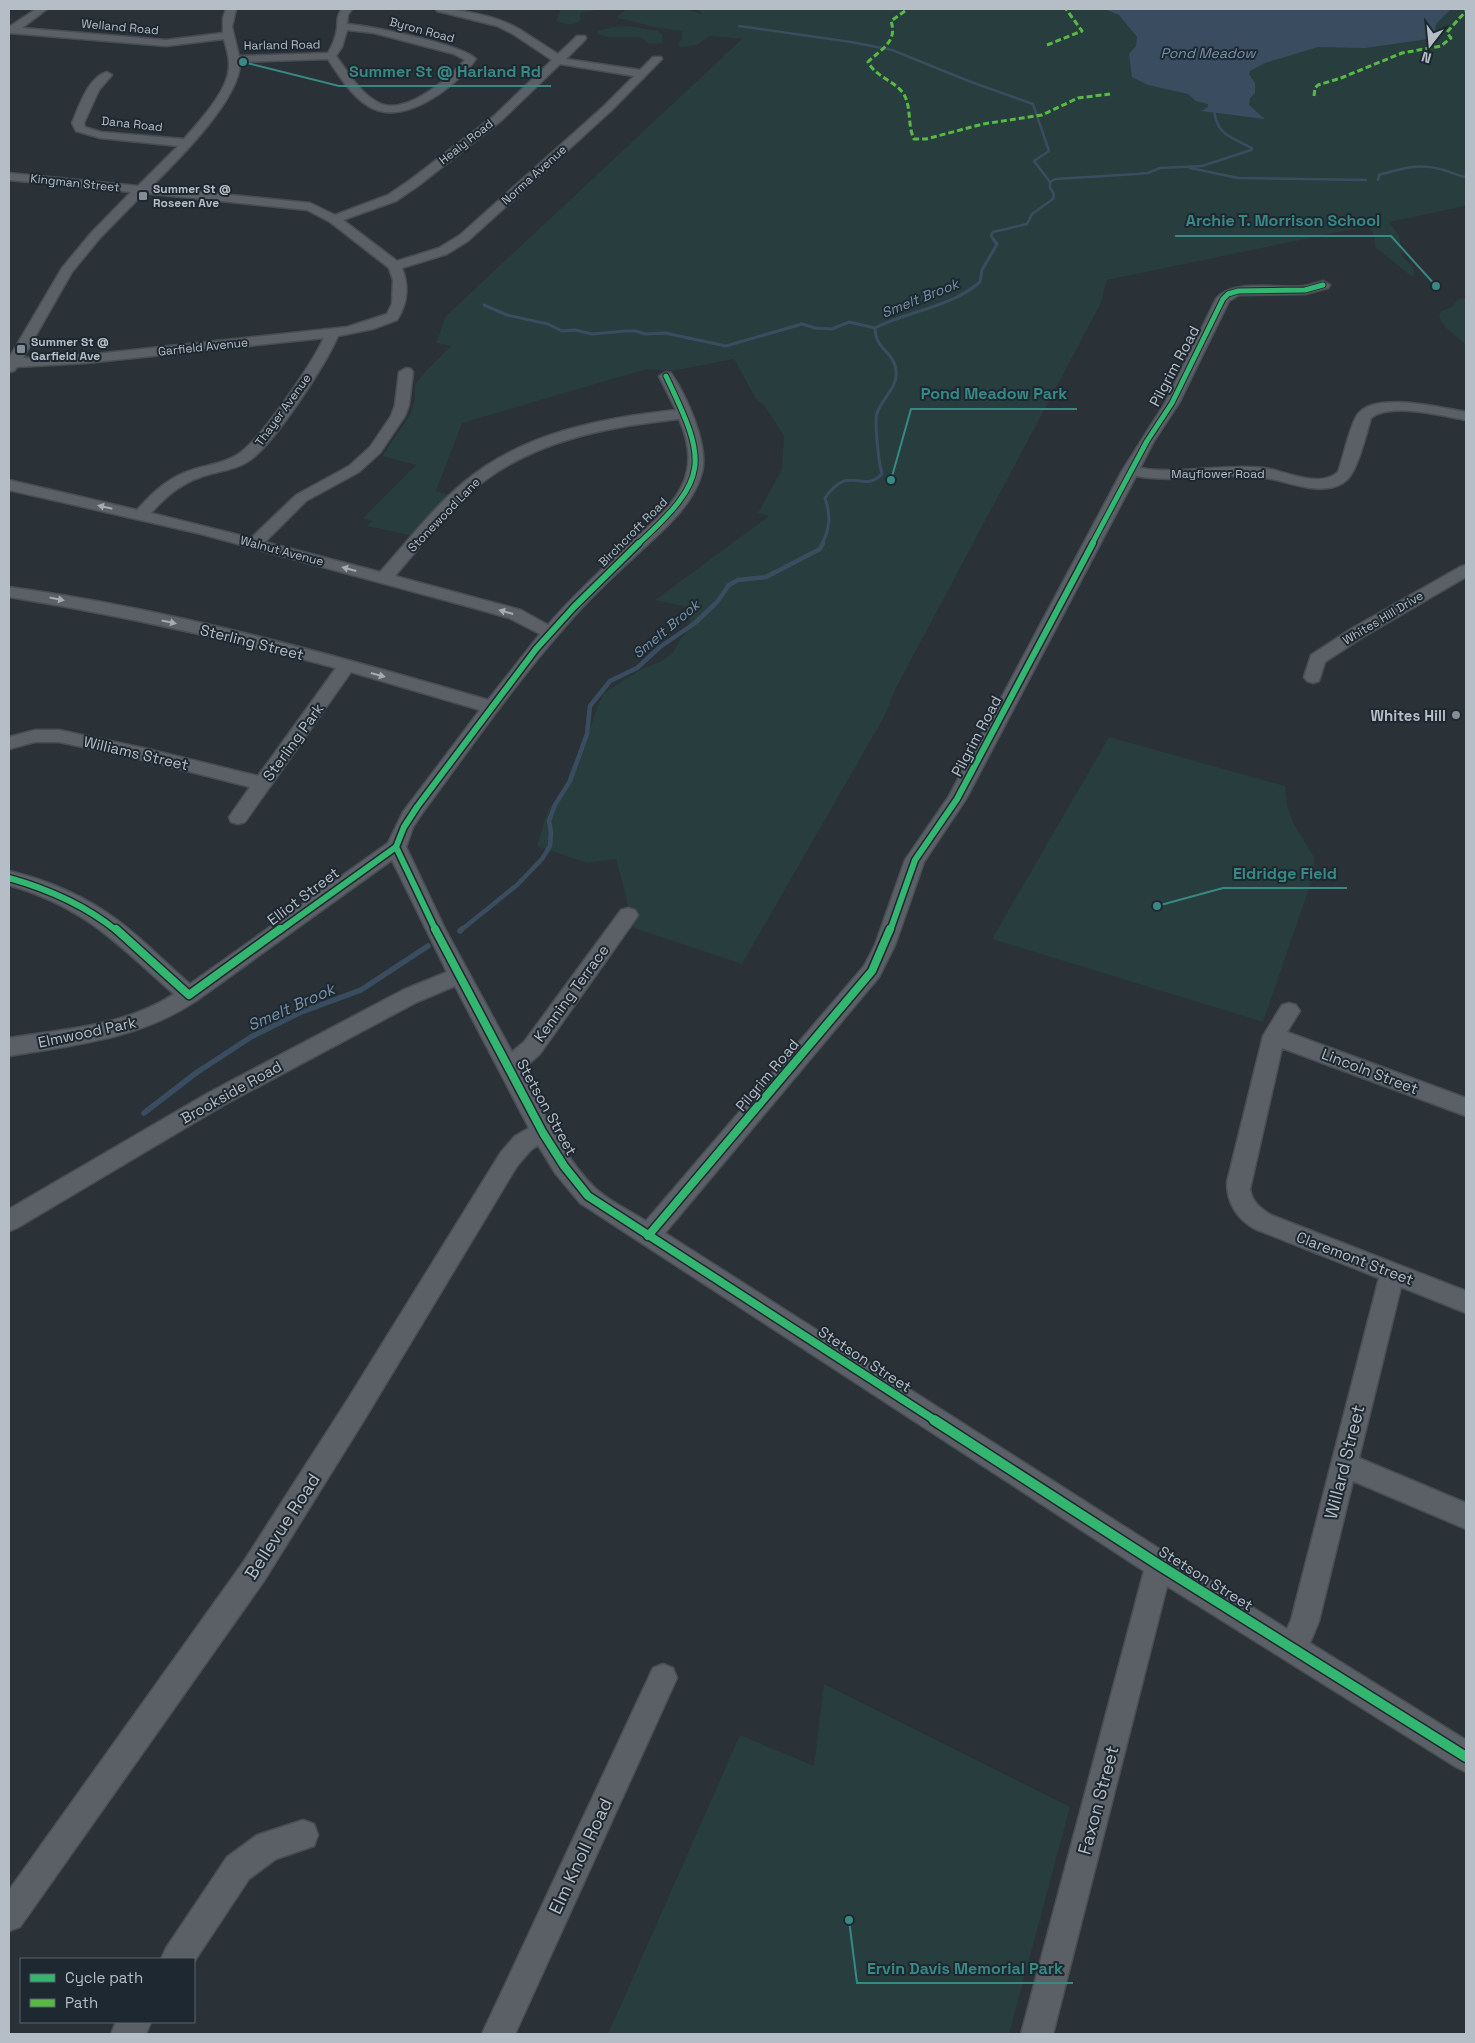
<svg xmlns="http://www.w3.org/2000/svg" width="1475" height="2043" viewBox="0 0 1475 2043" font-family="'Space Grotesk',sans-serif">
  <rect width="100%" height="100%" fill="#2a3137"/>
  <!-- green -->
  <g fill="#283d3d">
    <path d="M561,9h51l-30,3 -2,2 1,6c-8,7 -16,4 -25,1z"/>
    <path d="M627,9h59l15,5 -2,-5h767v197l-77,16 10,14 3,20 10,10 3,8 -4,2 -5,-4 -31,-25 -1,-12 -6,-9 -261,54 -6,23 -205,385 -12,29 -142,247 -108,-36 -18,-69 -29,4 -50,-17 11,-36 17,-21 5,-19 16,-30 12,-35 6,-12 36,-23 22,-9 12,-10 7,-13 9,-10 1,-20 -36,-8 114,-84 -11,-3 24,-44 2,-33 -20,-31 -8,-6 -22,-40 -62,12 -25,-2 -185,54 -26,68 14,4 -40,40 -43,-9 5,-5 -9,-3 53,-53 -34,-9 28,-41 5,-17v-13l10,-13 26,-26 -15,-3 10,-27 296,-277 -30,-3 -4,1 -11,8 -16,2 -3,-2 4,-7v-7l-23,-3 -41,-10 -1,-2z"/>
    <path d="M628,26l30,5 4,3 1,9 -14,1 -9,-7h-32l-10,-3v-3l14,-4z"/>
    <path d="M1466,298v47l-21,-18 -6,-10 2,-6 11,-4 6,-8z"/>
    <path d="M1109,737l176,49 2,19 7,19 20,33v17l-51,148 -271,-83z"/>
    <path d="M824,1684l246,123 -61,227h-401l132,-299 74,31z"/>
  </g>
  <!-- water -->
  <path fill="#3a4d60" d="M1104,9h347l-15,15 -1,9 -7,6 -63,9 -47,-1 -53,16 -15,8 -1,3 6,9v10l-5,5 -1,7 16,14 -64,-8 7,-4v-3l-12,-3 -8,-7 -40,-9 -16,-8 -3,-23 7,-8 1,-9 -18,-22z"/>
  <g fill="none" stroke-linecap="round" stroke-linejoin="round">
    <!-- stream-far3 -->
    <g stroke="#3a4d60" stroke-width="2.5">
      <path d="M739,26l112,16 41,8 79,32 62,22 16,47 -15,10 16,21"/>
      <path d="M1190,168l48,10 128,2"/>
      <path d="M1378,180l1,-5c22,-6 38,-12 61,-6 10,2 16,7 26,8"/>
      <path d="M994,240l-3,-4 2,-4 34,-8 5,-10 21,-15 1,-5 -4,-6v-6l5,-3 82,-5 11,-1 12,-5 42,-2 49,-16 1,-2c-21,-11 -37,-13 -38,-41"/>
    </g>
    <!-- stream-far2 -->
    <g stroke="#3a4d60" stroke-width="3">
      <path d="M484,305l23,10 41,9 14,7 13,-1 17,4 34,-3h10l9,3 20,-1 61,13 76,-22 13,4 17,1 17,-7 26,6"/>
      <path d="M822,544c8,-16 9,-29 3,-46 25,-36 37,-3 57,-24 -3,-10 -8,-52 -5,-61 5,-15 21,-25 19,-42 -1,-19 -21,-21 -21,-43 35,-18 75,-20 105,-46l2,-12 15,-26 -4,-5"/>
    </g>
    <!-- stream-far1 -->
    <path stroke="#3a4d60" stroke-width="4.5" d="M460,931l57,-46 25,-26 8,-13 1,-14 -2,-11 6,-16 15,-24 17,-47 3,-28 20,-25 27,-13 23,-21 35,-24 22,-21 12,-17 9,-5 28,-3 54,-28 3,-6"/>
    <!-- stream -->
    <g stroke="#3a4d60" stroke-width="5.5">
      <path d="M460,931l2,-2"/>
      <path d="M144,1113l52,-40 55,-36 48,-24 62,-23 67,-44"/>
    </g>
    <!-- minor casing -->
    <g stroke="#484d52" stroke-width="3">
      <g id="minor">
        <path d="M36,9h11l-25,19 144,12 57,-7v-15l3,-9h10l-4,18 7,29 89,-3c4,-7 8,-16 9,-24 1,-8 -1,-12 5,-20h10l-4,6 -1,9c23,2 115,20 129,35 -20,28 -73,69 -108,47 -17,-11 -29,-30 -40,-47l-88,3c1,37 -64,100 -89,125l159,16 25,12 53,-20 22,-15 84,-64 58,-56 -39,-26 -16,-8 -60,-15 -1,-2c25,0 61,7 83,20 13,8 26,17 39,25l19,-18h8l1,2 -1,2 -19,19 74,11 13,-13h8l1,2 -50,51 -144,131 -21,13 -45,14c7,18 6,35 -5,52l-24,9 -35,7c-12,28 -66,112 -91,126 -11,7 -25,9 -37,12 -25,7 -41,19 -59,39l100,25 45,-43 53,-29 21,-19 21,-31 4,-11 4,-33 7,-4 5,1 2,3 -4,33 -4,11 -25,37 -21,19 -53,29 -41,41 115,30c27,-30 52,-63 83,-89 59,-50 138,-65 213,-73l-17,-34 7,-4 5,1c15,22 38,72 31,99 -9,36 -44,62 -70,87 -24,22 -48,45 -69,70 -51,58 -94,121 -140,183l-10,15 -7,20 39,82 67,123 12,-10 97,-132 7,-2 7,2 3,5 -3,5 -95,134 -10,9 -10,5c22,40 41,87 75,120 14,13 35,23 51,33l218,-255 11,-21 30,-85 44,-64 173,-325 43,-68 51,-104c16,-21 64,-10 88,-13 6,-1 13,-3 19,-5l7,4 -2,3 -23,6 -66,1 -10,6 -50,102 -25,38 -14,27c41,7 83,-5 124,0 22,3 55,21 74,4 5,-13 12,-48 20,-58 17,-23 84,-6 108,-2v8c-24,-4 -76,-18 -95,-2 -5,16 -14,58 -28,65 -24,14 -54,-2 -78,-5 -43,-7 -86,6 -129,-2l-170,323 -42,63 -29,83 -16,32 -214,256 504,322 118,74 4,-9 88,-342 -124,-49c-18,-10 -28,-26 -28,-47l36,-146 19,-31 7,-2 7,2 4,6 -13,21 179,66v18l-184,-68 -32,141c2,13 10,19 21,26l195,76v22l-65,-26 -42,171 107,45v26l-113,-48 -34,140 -9,22 156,97v32l-10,-5 -289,-181 -114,448h-32l123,-463 -564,-368 -25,-30 -17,-28 -7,5 -14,16 -151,251 -102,164 -244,346 -11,4v-41l235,-329 104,-162 153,-247 14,-16 14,-8 -74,-142 -38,16 -193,103 -207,123 -8,3v-22l199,-116 195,-103 44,-18 -55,-112 -196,141c-57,38 -121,44 -187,55v-18c56,-9 116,-12 165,-44 -57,-50 -89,-87 -165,-109v-14c38,9 76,25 108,49 26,19 48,43 73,64l198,-141 15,-31 77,-102 -129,-38 -106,150 -7,2 -7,-2 -2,-5 21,-30 -102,-26 -89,-19h-24l-26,7v-12l26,-7h24l89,19 110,27 78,-108c-108,-29 -217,-53 -327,-71v-10c162,22 322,67 479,113l52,-66 -31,-16 -39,-11 -269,-73 -192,-44v-10l128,30c17,-19 33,-34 58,-41 13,-4 28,-6 40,-13 24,-12 77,-93 89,-118l-238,25 -69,4 -3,4 -5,1v-14l53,-90 29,-35 40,-41 -122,-12v-7l129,13 40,-40 -78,-8 -24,-7 -4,-8c7,-16 16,-46 35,-51l5,3 -13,15 -15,33 1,4 16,5 83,7c14,-16 39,-43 44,-65 3,-12 -1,-24 -4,-35l-58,7 -157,-13v-6zM347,30l27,3 80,21 11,6c-17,19 -61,58 -88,42 -18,-10 -29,-30 -41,-46l6,-9zM560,64l74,12 -30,30 -144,129 -21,13 -42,13 -54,-41 53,-19 22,-15 84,-66zM144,193l163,17 23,12 59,46 4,12 -1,24 -5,10 -40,13 -261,28 -63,3 49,-86 28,-34zM679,419c7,16 12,34 8,52 -7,34 -43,58 -67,81 -24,23 -50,47 -72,73l-27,-15 -126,-34c25,-29 49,-61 79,-87 57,-48 132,-62 205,-70z"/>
        <path d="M1466,565v12l-103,60 -38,25 -6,19 -6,2 -6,-2 -3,-4 7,-22 40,-26 109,-62z"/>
        <path d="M663,1664l10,4 4,10 -162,356h-33l171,-366z"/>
        <path d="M303,1820l11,4 4,11 -4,11 -38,13 -27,20 -55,83v-3h-33l5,-11 61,-91 30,-22z"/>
        <path d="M116,2022h35l-5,12h-35z"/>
      </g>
    </g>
    <!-- minor -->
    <use href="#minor" fill="#5a6065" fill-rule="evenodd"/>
    <!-- quiet -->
    <g stroke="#58b947" stroke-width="3" stroke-dasharray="6 3" stroke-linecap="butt">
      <path d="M905,11l-14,10c7,21 -10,28 -23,41 8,15 25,18 35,31 9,13 4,32 11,46h12l57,-15 59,-9 36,-17 32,-4"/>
      <path d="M1047,45l35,-14 -16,-22"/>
      <path d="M1314,96l1,-8 3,-3 23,-7 61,-25 39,-7 10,-8 -4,-5 1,-2 18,-20"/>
    </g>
    <!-- cycleway-far3 casing -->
    <g stroke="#1e2831" stroke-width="7">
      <g id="cycleway-far3">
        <path d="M638,544c73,-67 69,-82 28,-168"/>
        <path d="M1092,544l55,-103 25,-38 51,-104 5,-5 10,-3 67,-1 18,-5"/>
      </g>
    </g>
    <!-- cycleway-far2 casing -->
    <g stroke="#1e2831" stroke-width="9">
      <g id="cycleway-far2">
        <path d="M396,847l40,84"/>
        <path d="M9,878c39,11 76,27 108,53"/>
        <path d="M279,931l117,-84 8,-20 13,-20 119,-158 38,-42 65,-64"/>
        <path d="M890,931l25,-71 42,-61 136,-256"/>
      </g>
    </g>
    <!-- cycleway-far1 casing -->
    <g stroke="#1e2831" stroke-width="11">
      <g id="cycleway-far1">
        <path d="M116,929l73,66 91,-66"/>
        <path d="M435,929l108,204 21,33 24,30 348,225"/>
        <path d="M648,1236l224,-265 18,-42"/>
      </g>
    </g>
    <!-- cycleway casing -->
    <g stroke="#1e2831" stroke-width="13">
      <path id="cycleway" d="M934,1420l225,145 307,192"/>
    </g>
    <!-- cycleway-far3 -->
    <use href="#cycleway-far3" stroke="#33b770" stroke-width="5"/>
    <!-- cycleway-far2 -->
    <use href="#cycleway-far2" stroke="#33b770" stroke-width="6"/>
    <!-- cycleway-far1 -->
    <use href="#cycleway-far1" stroke="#33b770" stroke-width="8"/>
    <!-- cycleway -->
    <use href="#cycleway" stroke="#33b770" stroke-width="10"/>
  </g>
  <!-- one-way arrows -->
  <defs><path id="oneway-solid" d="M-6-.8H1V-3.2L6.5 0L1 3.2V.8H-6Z" transform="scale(1.25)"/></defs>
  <g fill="#a3abb3">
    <use href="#oneway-solid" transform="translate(105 507) rotate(-167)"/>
    <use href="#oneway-solid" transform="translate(349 569) rotate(-165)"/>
    <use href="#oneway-solid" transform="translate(57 599) rotate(11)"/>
    <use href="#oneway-solid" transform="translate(506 612) rotate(-164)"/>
    <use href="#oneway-solid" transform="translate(169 622) rotate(12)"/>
    <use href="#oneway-solid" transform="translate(378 675) rotate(15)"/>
  </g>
  <!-- markers -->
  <g fill="#848d95" stroke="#1e2831" stroke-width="2">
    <rect x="138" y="191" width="10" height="10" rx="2.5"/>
    <rect x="16" y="344" width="10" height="10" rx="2.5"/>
    <circle cx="1456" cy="715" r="5"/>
  </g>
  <g text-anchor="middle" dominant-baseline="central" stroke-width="4" stroke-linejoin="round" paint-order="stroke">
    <!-- far-street labels -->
    <g font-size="12" fill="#b5bec7" stroke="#1e2831">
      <text transform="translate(120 27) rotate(5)">Welland Road</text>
      <text transform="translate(422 30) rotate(15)">Byron Road</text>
      <text transform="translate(282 45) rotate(-1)">Harland Road</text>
      <text transform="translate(132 124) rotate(6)">Dana Road</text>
      <text transform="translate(466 142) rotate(-38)">Healy Road</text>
      <text transform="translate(534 175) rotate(-42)">Norma Avenue</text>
      <text transform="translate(75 183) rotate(6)">Kingman Street</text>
      <text transform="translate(203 347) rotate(-6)">Garfield Avenue</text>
      <text transform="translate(283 410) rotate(-54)">Thayer Avenue</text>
      <text x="1218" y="474">Mayflower Road</text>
      <text transform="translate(444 515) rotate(-46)">Stonewood Lane</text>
      <text transform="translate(633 532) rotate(-45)">Birchcroft Road</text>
      <text transform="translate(282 551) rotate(15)">Walnut Avenue</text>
      <text transform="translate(1383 618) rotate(-31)">Whites Hill Drive</text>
    </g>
    <!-- far-poi labels -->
    <g font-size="12" font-weight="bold" fill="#b5bec7" stroke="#1e2831" text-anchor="start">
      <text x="153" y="189">Summer St @<tspan x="153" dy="14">Roseen Ave</tspan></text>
      <text x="31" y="342">Summer St @<tspan x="31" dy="14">Garfield Ave</tspan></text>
    </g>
    <!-- far-water labels -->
    <g font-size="14" font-style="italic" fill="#7791a9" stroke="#1e2831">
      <text x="1208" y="53">Pond Meadow</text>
      <text transform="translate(920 298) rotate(-22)">Smelt Brook</text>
      <text transform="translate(666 629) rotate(-40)">Smelt Brook</text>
    </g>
    <!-- street labels -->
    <g font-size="15" fill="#b5bec7" stroke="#1e2831">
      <text transform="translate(1174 366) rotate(-62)">Pilgrim Road</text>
      <text transform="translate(252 642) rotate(14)">Sterling Street</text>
      <text transform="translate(976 736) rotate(-62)">Pilgrim Road</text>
      <text transform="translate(293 742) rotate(-54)">Sterling Park</text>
      <text transform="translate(136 753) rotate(13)">Williams Street</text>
      <text transform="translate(303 896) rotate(-37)">Elliot Street</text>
      <text transform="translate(571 993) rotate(-54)">Kenning Terrace</text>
      <text transform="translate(87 1032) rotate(-12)">Elmwood Park</text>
      <text transform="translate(1370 1071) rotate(21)">Lincoln Street</text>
      <text transform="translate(767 1075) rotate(-50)">Pilgrim Road</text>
      <text transform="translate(231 1092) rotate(-29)">Brookside Road</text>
      <text transform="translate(547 1107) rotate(61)">Stetson Street</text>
      <text transform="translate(1355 1258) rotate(21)">Claremont Street</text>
      <text transform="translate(865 1359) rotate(33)">Stetson Street</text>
      <text transform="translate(1206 1578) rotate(32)">Stetson Street</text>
    </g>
    <!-- poi labels -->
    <g font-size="15" font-weight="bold" fill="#b5bec7" stroke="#1e2831" text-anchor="end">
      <text x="1446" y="715">Whites Hill</text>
    </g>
    <!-- water labels -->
    <g font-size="16" font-style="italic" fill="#7791a9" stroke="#1e2831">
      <text transform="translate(291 1007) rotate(-24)">Smelt Brook</text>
    </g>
    <!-- near-street labels -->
    <g font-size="18" fill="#b5bec7" stroke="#1e2831">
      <text transform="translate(1344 1462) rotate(-76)">Willard Street</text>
      <text transform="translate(282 1526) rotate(-57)">Bellevue Road</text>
      <text transform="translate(1098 1800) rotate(-75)">Faxon Street</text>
      <text transform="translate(580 1856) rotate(-65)">Elm Knoll Road</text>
    </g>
  </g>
  <!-- callouts -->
  <path fill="none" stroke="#388884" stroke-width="2" d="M243 62L339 86H551M1436 286L1391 236H1175M891 480L911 409H1077M1157 906L1223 888H1347M849 1920L857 1983H1073"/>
  <g fill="#388884" stroke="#1e2831" stroke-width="2">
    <circle cx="243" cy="62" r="5"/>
    <circle cx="1436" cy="286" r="5"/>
    <circle cx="891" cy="480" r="5"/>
    <circle cx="1157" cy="906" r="5"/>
    <circle cx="849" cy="1920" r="5"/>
  </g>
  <g font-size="16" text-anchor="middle" font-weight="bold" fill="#388884" stroke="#1e2831" stroke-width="4" stroke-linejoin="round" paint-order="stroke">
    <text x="445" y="77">Summer St @ Harland Rd</text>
    <text x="1283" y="226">Archie T. Morrison School</text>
    <text x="994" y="399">Pond Meadow Park</text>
    <text x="1285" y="879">Eldridge Field</text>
    <text x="965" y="1974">Ervin Davis Memorial Park</text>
  </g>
  <!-- border -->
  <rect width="1475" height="2043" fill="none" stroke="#b5bec7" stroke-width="20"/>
  <!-- legend -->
  <rect x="20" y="1958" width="175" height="65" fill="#1e2831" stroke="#5a646d"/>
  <rect x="30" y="1974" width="25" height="8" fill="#33b770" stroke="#5a646d"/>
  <text x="65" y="1983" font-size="15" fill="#b5bec7">Cycle path</text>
  <rect x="30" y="1999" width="25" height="8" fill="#58b947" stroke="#5a646d"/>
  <text x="65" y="2008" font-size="15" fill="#b5bec7">Path</text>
  <!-- north arrow -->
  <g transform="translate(1430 45) rotate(196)" stroke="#1e2831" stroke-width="4" paint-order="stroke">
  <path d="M0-4L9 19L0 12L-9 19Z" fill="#b5bec7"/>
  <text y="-8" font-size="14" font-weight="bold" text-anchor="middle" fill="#b5bec7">N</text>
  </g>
</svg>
